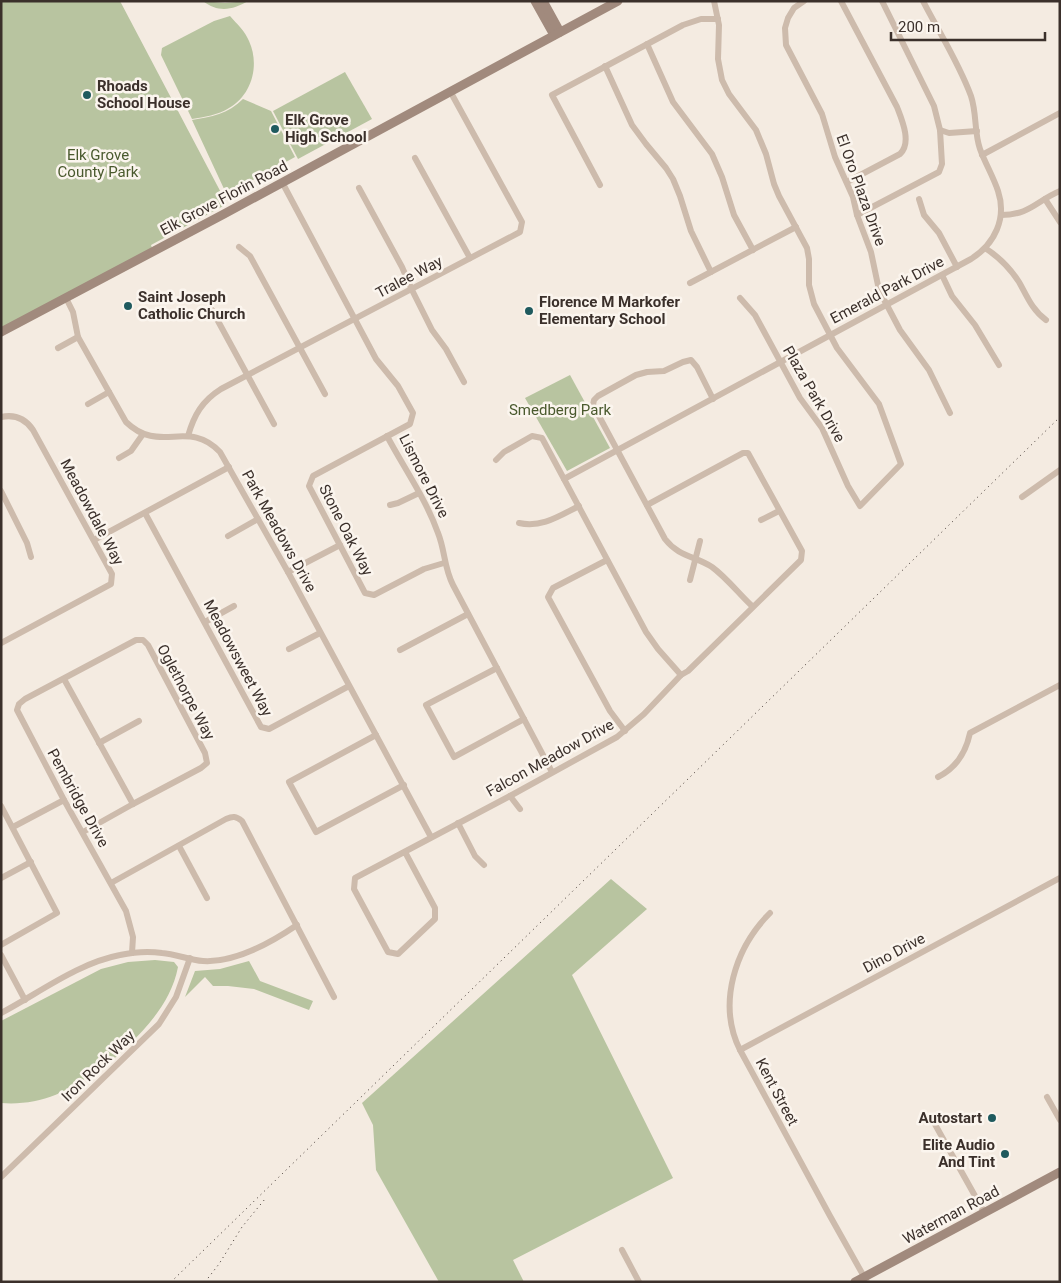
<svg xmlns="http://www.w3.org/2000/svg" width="1061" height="1283" viewBox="0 0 1061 1283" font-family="Roboto,sans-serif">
  <rect width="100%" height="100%" fill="#f4ebe1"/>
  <!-- green -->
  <g fill="#b8c4a0">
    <path d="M1,1h119l107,203 -76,41 1,3 -151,81z"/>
    <path d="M203,1l22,2 23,-2c-15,9 -30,12 -45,0z"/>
    <path d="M230,16c7,8 15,15 19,25 11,24 3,54 -20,67 -11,7 -25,9 -37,11l-31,-64 1,-7 52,-27z"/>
    <path d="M345,72l27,47 -74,40 -25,-48z"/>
    <path d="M243,99l28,12 24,46 -64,35 -6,-1 -33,-71c19,-3 36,-6 51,-21z"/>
    <path d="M570,375l40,73 -43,23 -42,-73z"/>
    <path d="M611,879l36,30 -75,66 101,203 -160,82 11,22h-85l-63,-112 -3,-45 -11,-22z"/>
    <path d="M155,960l19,2 4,5c-9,46 -47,75 -79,106l-4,-2c-26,22 -59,35 -94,32v-82l100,-52 27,-7z"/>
    <path d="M249,961l11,20 53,20 -4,9 -55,-21 -26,-3h-15l-8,-9 -20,20 10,-26 25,-2z"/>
  </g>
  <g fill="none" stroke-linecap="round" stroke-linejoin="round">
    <!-- street -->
    <g stroke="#cdbbac" stroke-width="6">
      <path d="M714,1l5,24 -1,34 4,21 7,14 27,36 10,24 8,30 5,12 28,52 2,11v26l5,19 23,44 42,56 22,60 -41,42 -12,-20 -26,-58 -22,-30 -45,-83 -15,-17"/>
      <path d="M804,1l-10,7 -6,10 -3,10 1,17 36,69 13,43 18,40 4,18 14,37 8,38 21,40 29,40 21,43"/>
      <path d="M841,1l56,106c5,13 15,36 3,47l-53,28"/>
      <path d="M647,44l26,58 39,52 10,23 12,38 19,35"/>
      <path d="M605,66l27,59 14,19 20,24 7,11 7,17 11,35 20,41"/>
      <path d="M940,130l9,3 28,-2"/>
      <path d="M982,155l78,-42"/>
      <path d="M415,158l55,100"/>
      <path d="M282,182l94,177 22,27 15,27 -3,11 -97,52 -4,10 56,107 9,2 50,-26 20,-6"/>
      <path d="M600,185l-48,-90 131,-70 18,-6h17"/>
      <path d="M359,188l43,79 10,23 20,40 14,19 18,33"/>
      <path d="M919,199l5,16 15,18 18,34"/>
      <path d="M1045,199l15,23"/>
      <path d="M857,215l82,-43 3,-8 -2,-34 -6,-24 -52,-105"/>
      <path d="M1001,215c29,0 35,-14 59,-24"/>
      <path d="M239,247l11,9 75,138"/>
      <path d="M985,248c14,9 25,20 34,34 8,14 13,28 27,38"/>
      <path d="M942,275l10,21 23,29 24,40"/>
      <path d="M690,283l106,-56"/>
      <path d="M66,298l7,14 5,25 48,85c34,33 62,-4 94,30l68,120 143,265"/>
      <path d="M212,310l62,114"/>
      <path d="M58,348l20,-11"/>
      <path d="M713,399l-16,-32 -6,-7 -8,2 -19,9 -17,1 -11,3 -38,21 -4,4 -1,5 72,134c14,18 30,17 47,28 15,11 27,27 40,39"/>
      <path d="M88,404l21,-12"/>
      <path d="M1,417c14,-3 24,1 32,13l79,144 -1,10 -110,59"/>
      <path d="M188,436c6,-21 14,-35 33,-47l299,-157 2,-10 -72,-131"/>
      <path d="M387,436c17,32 39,63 51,97 7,17 6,35 15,52l99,187"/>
      <path d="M119,458l12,-7 12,-17"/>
      <path d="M496,460l8,-8 28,-16 10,2 104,194 12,17 23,26"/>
      <path d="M564,479l407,-220c24,-15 36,-41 27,-68 -5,-15 -13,-28 -18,-42 -6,-17 -3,-35 -9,-53 -12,-33 -32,-64 -48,-95"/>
      <path d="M1,491l26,52 4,14"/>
      <path d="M1022,497l38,-27"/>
      <path d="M390,505l8,-2 21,-10"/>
      <path d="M145,513l116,214 8,2 80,-43"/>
      <path d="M761,520l18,-9"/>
      <path d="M519,523c23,5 40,-7 60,-17"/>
      <path d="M228,536l30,-17"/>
      <path d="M94,540l135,-73"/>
      <path d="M607,560l-54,28 -5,9 62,114 15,20"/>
      <path d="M288,572l52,-27"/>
      <path d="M690,580l10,-39"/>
      <path d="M205,622l29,-16"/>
      <path d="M289,649l31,-16"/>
      <path d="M400,650l68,-36"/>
      <path d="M497,668l-71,37 28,52 70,-38"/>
      <path d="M64,679l69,125"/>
      <path d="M376,735l-87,47 27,50 88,-47"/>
      <path d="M99,743l40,-22"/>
      <path d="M938,777c18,-9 28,-25 32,-44l90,-48"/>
      <path d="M510,796l10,13"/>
      <path d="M1,806l56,107 -56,32"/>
      <path d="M458,823l17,33 9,9"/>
      <path d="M13,827l51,-27"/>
      <path d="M83,832l50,-28 68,-36 6,-5 -2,-10 -57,-108 -5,-5h-7l-111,59 -6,5 -2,6 47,90 62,111 7,26 -1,16"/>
      <path d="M179,846l28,52"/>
      <path d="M405,852l30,56v11l-37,35 -10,-2 -34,-63 1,-11 155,-82 107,-59 27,-23 37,-39 7,-4 113,-111 1,-9 -54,-98h-5l-96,52"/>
      <path d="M1,878l30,-16"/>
      <path d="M111,883l115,-64c7,-3 10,-3 16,2l92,176"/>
      <path d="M770,913c-35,35 -53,91 -30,137l90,166 37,66"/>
      <path d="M1,955l24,45"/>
      <path d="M1,1013c38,-20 77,-50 119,-58 14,-3 29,-4 42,-2 14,1 27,7 41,8 32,2 69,-19 94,-36"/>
      <path d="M740,1050l320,-172"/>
      <path d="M1047,1097l13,23"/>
      <path d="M932,1119l52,93"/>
      <path d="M1,1177l158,-153 17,-27 14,-39"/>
      <path d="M622,1250l17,32"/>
    </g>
    <!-- secondary -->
    <g stroke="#a18a7d" stroke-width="9">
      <path d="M535,1l19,34"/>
      <path d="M543,1l17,31"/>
      <path d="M1,332l223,-118 394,-213"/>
      <path d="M855,1282l205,-110"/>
    </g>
    <!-- rail -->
    <g stroke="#3b302b" stroke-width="1" stroke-dasharray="1 4" stroke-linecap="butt">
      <path d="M171,1282l889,-865"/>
      <path d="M205,1282l14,-18 23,-37 23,-28"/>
    </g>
  </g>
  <!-- markers -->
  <g fill="#1f5a5e" stroke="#fbf5ee" stroke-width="2">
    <circle cx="87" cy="95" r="5"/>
    <circle cx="275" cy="129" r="5"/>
    <circle cx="128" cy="306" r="5"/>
    <circle cx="529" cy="311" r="5"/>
    <circle cx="992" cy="1118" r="5"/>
    <circle cx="1005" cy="1154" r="5"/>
  </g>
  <g text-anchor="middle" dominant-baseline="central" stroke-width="5" stroke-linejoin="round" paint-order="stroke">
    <!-- poi labels -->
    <g font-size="15" font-weight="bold" fill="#3b302b" stroke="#fbf5ee" text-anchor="start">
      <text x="97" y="86">Rhoads<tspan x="97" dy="17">School House</tspan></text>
      <text x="285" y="120">Elk Grove<tspan x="285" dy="17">High School</tspan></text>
      <text x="138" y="297">Saint Joseph<tspan x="138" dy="17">Catholic Church</tspan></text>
      <text x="539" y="302">Florence M Markofer<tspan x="539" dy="17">Elementary School</tspan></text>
      <text x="982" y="1118" text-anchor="end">Autostart</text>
      <text x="995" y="1145" text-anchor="end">Elite Audio<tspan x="995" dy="17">And Tint</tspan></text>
    </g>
    <!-- park labels -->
    <g font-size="15" fill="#4a5a2e" stroke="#fbf5ee">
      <text x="98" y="155">Elk Grove<tspan x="98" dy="17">County Park</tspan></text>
      <text x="560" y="410">Smedberg Park</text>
    </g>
    <!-- street labels -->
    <g font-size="15" fill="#3b302b" stroke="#fbf5ee">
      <text transform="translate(861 190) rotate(70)">El Oro Plaza Drive</text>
      <text transform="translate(224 198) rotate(-28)">Elk Grove Florin Road</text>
      <text transform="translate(409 277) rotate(-28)">Tralee Way</text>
      <text transform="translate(887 290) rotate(-28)">Emerald Park Drive</text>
      <text transform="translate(814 394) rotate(60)">Plaza Park Drive</text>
      <text transform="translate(424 476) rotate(63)">Lismore Drive</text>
      <text transform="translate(92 512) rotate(62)">Meadowdale Way</text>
      <text transform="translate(346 530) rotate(63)">Stone Oak Way</text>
      <text transform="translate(279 531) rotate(61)">Park Meadows Drive</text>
      <text transform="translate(238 658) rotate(62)">Meadowsweet Way</text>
      <text transform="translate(186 692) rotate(62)">Oglethorpe Way</text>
      <text transform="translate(550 758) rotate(-29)">Falcon Meadow Drive</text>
      <text transform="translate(78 798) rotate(61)">Pembridge Drive</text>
      <text transform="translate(894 953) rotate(-28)">Dino Drive</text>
      <text transform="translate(98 1066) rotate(-44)">Iron Rock Way</text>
      <text transform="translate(777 1092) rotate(62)">Kent Street</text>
      <text transform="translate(951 1215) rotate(-28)">Waterman Road</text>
    </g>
  </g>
  <!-- border -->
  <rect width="1061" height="1283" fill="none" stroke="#3b302b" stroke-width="5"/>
  <!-- scale -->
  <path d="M891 32v8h154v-8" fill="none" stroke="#3b302b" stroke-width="2.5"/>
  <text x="898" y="32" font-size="15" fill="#3b302b" stroke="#fbf5ee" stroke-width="4" paint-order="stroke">200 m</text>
</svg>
